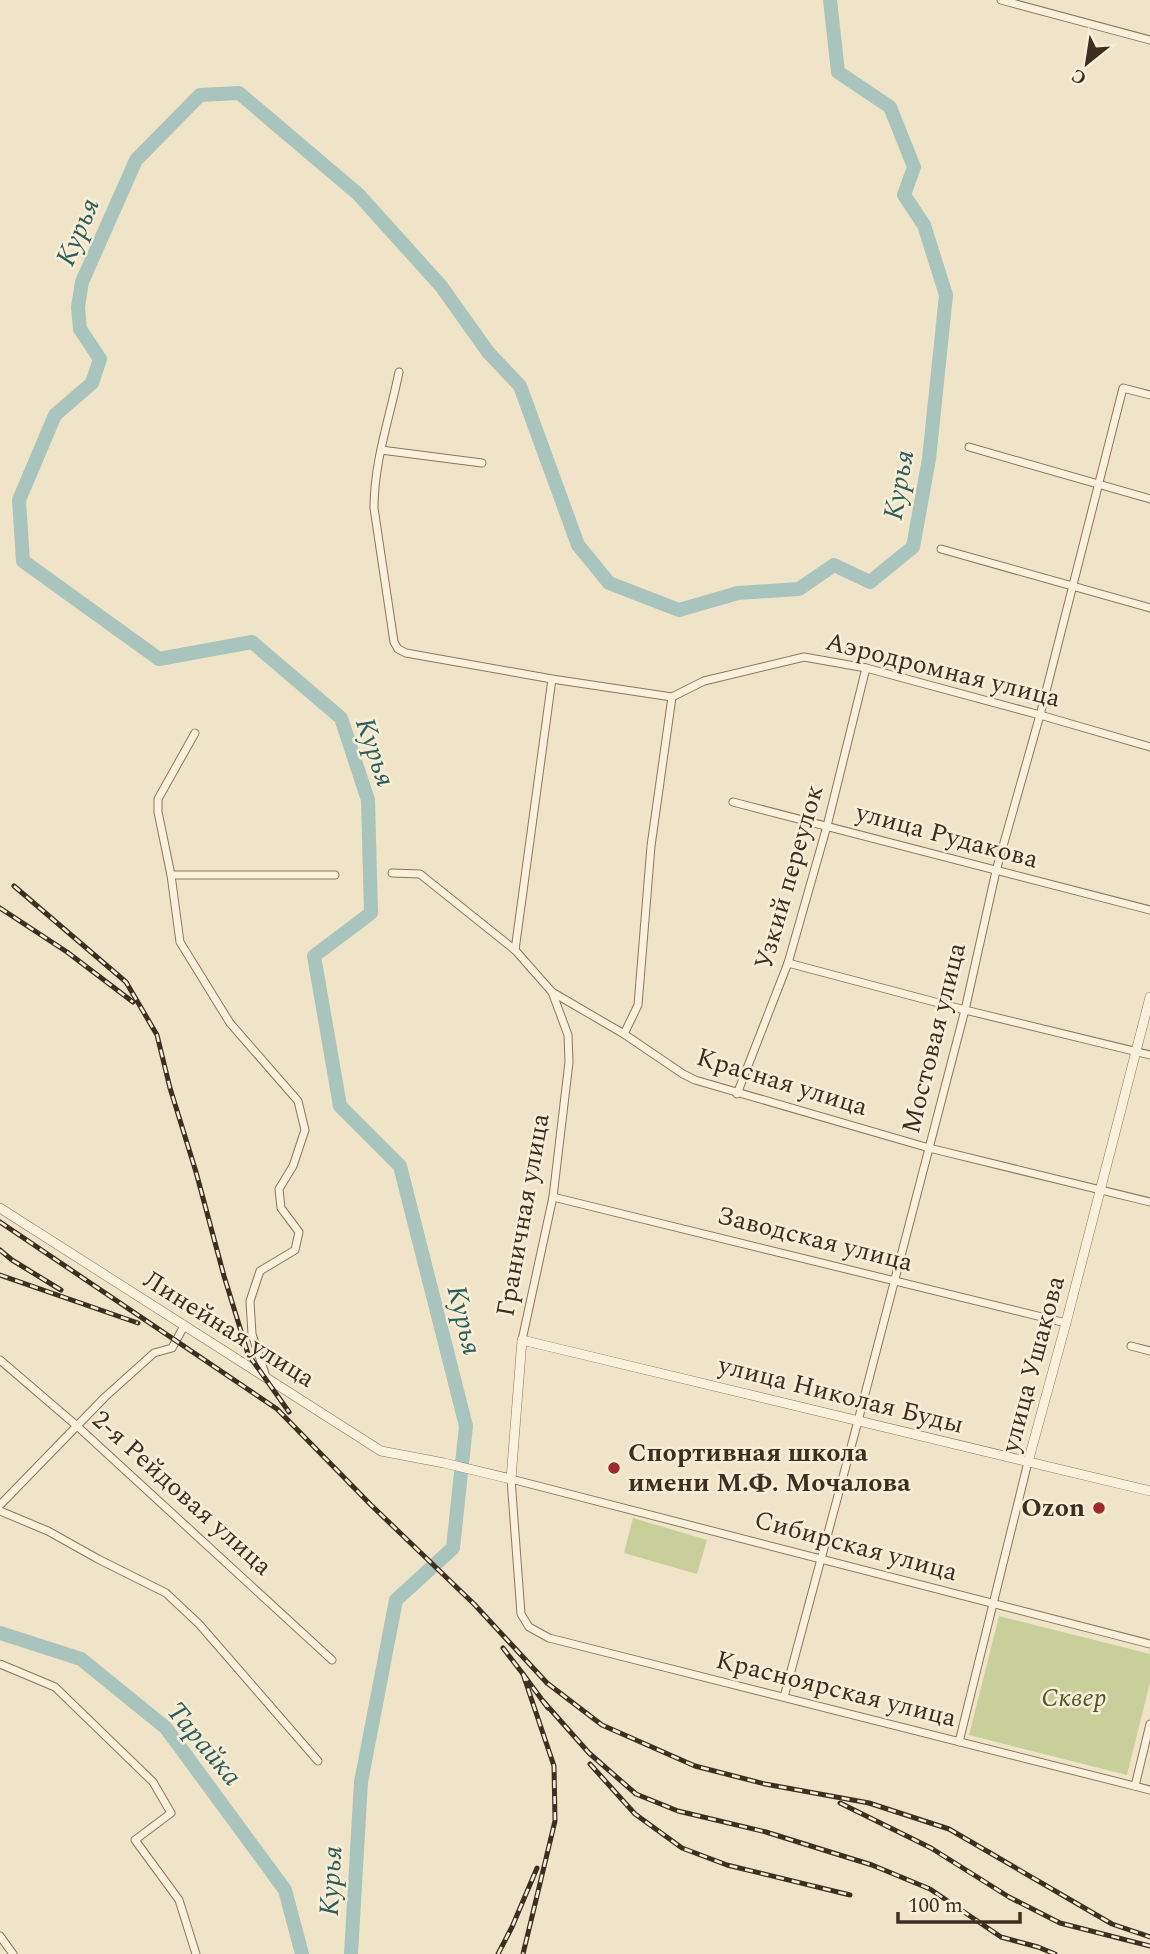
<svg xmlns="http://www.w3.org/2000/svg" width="1150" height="1954" viewBox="0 0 1150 1954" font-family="Spectral,serif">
  <rect width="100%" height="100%" fill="#f0e4c8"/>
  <!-- green -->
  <g fill="#c9cf9b">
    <path d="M633,1518l74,22 -10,34 -73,-21z"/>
    <path d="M999,1616l151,38v29l-23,92 -158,-40z"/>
  </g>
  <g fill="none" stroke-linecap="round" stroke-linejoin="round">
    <!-- river -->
    <g stroke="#a9c4bc" stroke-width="14">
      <path d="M0,1633l81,26 85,69 119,162 17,64"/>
      <path d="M351,1954l10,-172 35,-182 57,-52 13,-122 -66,-260 -60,-60 -26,-150 57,-43 -3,-113 -27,-82 -89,-76 -93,17 -136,-98 -4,-61 36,-85 37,-32 8,-24 -20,-30 -2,-22 4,-25 54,-122 64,-65 39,-2 119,101 83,92 47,66 32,34 58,159 31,38 70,27 59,-17 61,-4 35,-24 36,17 43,-35 16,-88 17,-164 -22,-70 -20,-30 10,-28 -24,-60 -52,-35 -8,-72"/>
    </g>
    <!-- minor casing -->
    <g stroke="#8d765c" stroke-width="9">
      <g id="minor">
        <path d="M1001,0l149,40"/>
        <path d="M399,372c-9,45 -25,89 -25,136l20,134 4,7 8,4 146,26 120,18 32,-16 100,-24 62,11 174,47 110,32"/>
        <path d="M969,447l181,52"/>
        <path d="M381,450l101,13"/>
        <path d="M941,549l209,59"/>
        <path d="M195,733l-37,66v13l13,63 9,67 50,81 68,78 7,29 -12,36 -14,23 2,19 18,24 -4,18 -35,21 -10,30 2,33 14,43"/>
        <path d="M733,802l417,108"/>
        <path d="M392,873l28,1 95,76 37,42 72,42 59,40 12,6 234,68 221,54"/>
        <path d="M171,875h164"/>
        <path d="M515,950l37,-271"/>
        <path d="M788,963l177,47 185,45"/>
        <path d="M624,1034l14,-29 13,-159 21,-149"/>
        <path d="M737,1094l51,-131 39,-137 39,-158"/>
        <path d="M553,1197l513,126"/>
        <path d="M522,1340l31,-143 16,-135 -1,-27 -16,-43"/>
        <path d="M1131,1346l19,5"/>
        <path d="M0,1360l77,66 255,234"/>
        <path d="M0,1505l105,-108 49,-44 18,-5 12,-22"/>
        <path d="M0,1511l48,20 50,28 68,34 33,31 119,137"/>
        <path d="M1150,1644l-639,-165 10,135 8,13 20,11 601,152"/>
        <path d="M0,1664l55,23 98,95 18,31 -36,27 44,60 17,54"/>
        <path d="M784,1697l74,-276 107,-411 31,-139 44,-156 83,-327 27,7"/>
        <path d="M959,1742l69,-280"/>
        <path d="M1135,1786l15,-62"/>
        <path d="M0,1936l13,18"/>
      </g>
    </g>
    <!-- tertiary casing -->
    <g stroke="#8d765c" stroke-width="10">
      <g id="tertiary">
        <path d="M0,1208l381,243 63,12 67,16 11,-139 628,151"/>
        <path d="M1028,1462l38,-139 84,-326"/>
      </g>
    </g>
    <!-- minor -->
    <use href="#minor" stroke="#faf1dc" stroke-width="7"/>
    <!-- tertiary -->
    <use href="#tertiary" stroke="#faf1dc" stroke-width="9"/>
    <!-- rail casing -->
    <g stroke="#3d2e20" stroke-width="5">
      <g id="rail">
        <path d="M14,886l112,96 31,53 13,53 26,84 28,104 24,78 41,58"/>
        <path d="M0,908l67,44 66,50"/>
        <path d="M0,1222l277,187 94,96 103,99 73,79 55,42 93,41 70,18 104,19 80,26 163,95 38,13"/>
        <path d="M0,1250l12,10 49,30"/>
        <path d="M0,1275l138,48"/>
        <path d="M503,1648l20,26 31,92 1,55 -32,133"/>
        <path d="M523,1674l25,34"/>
        <path d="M543,1701l46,52 47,41 42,17 88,21 106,33 58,24 71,48 37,10 17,7"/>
        <path d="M590,1764l45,50 47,34 45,17 123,30"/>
        <path d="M840,1803l91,45 78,49 51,26 90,23"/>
        <path d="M498,1954l14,-27 25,-59"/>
      </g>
    </g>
    <!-- rail -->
    <use href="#rail" stroke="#f7eed8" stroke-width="2.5" stroke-dasharray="8" stroke-linecap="butt"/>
  </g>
  <!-- markers -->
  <g fill="#9e2a2b" stroke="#f7eed8" stroke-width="2.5">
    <circle cx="614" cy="1468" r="7"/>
    <circle cx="1099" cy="1508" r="7"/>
  </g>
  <g text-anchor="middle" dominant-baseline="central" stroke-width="5" stroke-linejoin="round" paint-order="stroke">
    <!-- street labels -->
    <g font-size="26" fill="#3d2e20" stroke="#f7eed8">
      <text transform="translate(943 670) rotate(14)">Аэродромная улица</text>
      <text transform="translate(947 836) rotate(15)">улица Рудакова</text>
      <text transform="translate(789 877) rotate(-74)">Узкий переулок</text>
      <text transform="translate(934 1038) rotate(-76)">Мостовая улица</text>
      <text transform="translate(782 1082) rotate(17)">Красная улица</text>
      <text transform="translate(523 1215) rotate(-80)">Граничная улица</text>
      <text transform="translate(815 1239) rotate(14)">Заводская улица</text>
      <text transform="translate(229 1329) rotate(32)">Линейная улица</text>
      <text transform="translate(1033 1364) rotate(-75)">улица Ушакова</text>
      <text transform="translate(841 1395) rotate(14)">улица Николая Буды</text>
      <text transform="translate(182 1493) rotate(42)">2-я Рейдовая улица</text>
      <text transform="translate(856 1546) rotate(15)">Сибирская улица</text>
      <text transform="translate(836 1689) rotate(14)">Красноярская улица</text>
    </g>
    <!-- poi labels -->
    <g font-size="26" font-weight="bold" fill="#3d2e20" stroke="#f7eed8" text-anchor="start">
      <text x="628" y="1453">Спортивная школа<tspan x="628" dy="30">имени М.Ф. Мочалова</tspan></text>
      <text x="1085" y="1508" text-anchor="end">Ozon</text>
    </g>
    <!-- park labels -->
    <g font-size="26" font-style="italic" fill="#4d5a26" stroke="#f7eed8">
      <text x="1074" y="1698">Сквер</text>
    </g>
    <!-- water labels -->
    <g font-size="28" font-style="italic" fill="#2f5d5a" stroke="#f7eed8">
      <text transform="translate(78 232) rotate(-67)">Курья</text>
      <text transform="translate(899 485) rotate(-80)">Курья</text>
      <text transform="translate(375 752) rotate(71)">Курья</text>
      <text transform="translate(464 1320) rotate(76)">Курья</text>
      <text transform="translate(204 1744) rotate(50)">Тарайка</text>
      <text transform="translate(331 1881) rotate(-87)">Курья</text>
    </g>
  </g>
  <!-- north arrow -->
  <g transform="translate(1087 63) rotate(210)" stroke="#f7eed8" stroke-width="5" paint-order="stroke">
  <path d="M0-5L12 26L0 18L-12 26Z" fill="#3d2e20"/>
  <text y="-10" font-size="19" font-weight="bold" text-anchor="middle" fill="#3d2e20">С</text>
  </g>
  <!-- scale -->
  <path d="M898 1912v10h122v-10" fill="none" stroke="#3d2e20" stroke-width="3.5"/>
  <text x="908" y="1912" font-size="21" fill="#3d2e20" stroke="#f7eed8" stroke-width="5" paint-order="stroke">100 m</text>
</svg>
